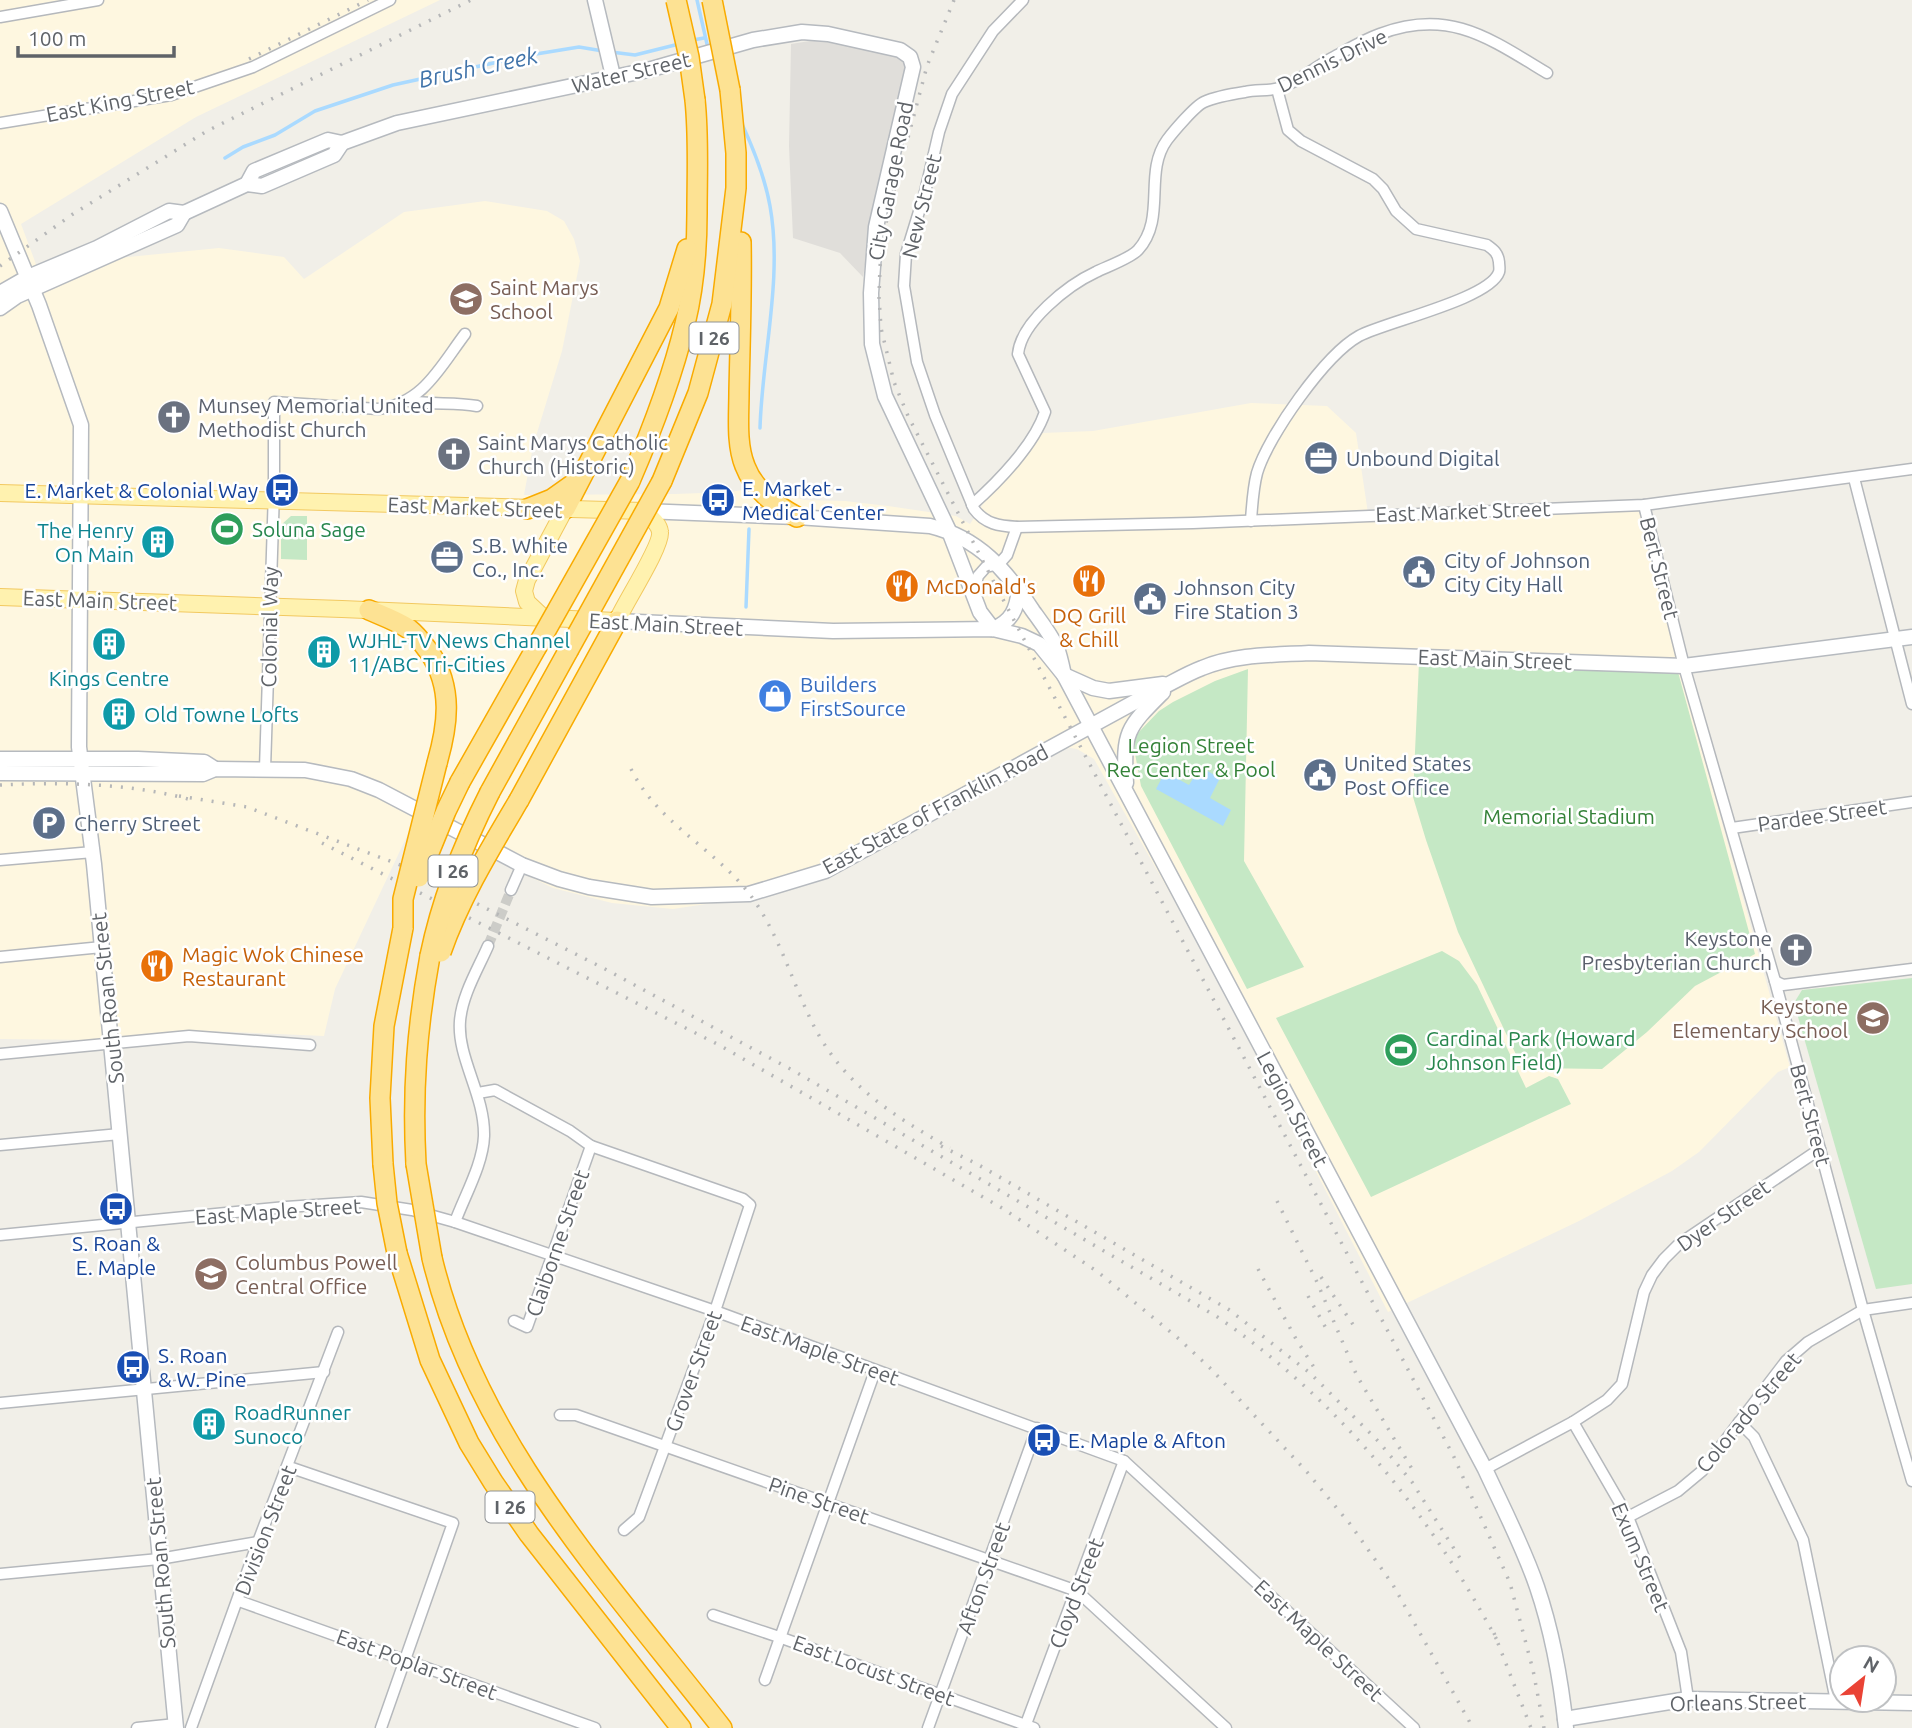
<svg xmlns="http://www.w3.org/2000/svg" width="1912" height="1728" viewBox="0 0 1912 1728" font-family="Ubuntu,sans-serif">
  <rect width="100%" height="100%" fill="#f1efe8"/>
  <!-- commercial -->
  <path fill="#fef7e0" d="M0,0h440l-244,117 -175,107 22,59 55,-23 121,-12 65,9 20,22 100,-67 81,-11 62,10 17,10 10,18 6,22 -18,90 -29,95 -9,49 151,-1 54,-2 43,-6 15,9 17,5 41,1 43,5 68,10 14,8 13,-20 59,-71 51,-2 158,-28 76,3 29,27 13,87 269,-10 7,14 27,119 118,424 -12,5 -79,80 -27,19 -93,50 -191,91 -187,-364 -107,-189 -17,-10 -6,-1 -9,1 -231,124 -105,28 -53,8 -61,-6 -59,-15 -139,-67 -79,168 -11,47 -118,-5 -111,9 -95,-1z"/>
  <!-- industrial -->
  <path fill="#e0deda" d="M816,40l74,14 13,6 4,13 -33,134 -11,70 -23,-24 -47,-15 -4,-92 2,-102z"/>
  <!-- green -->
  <g fill="#c5e8c5">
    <path d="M291,516h16v44l-26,-1v-34z"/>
    <path d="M1419,662l259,10 77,282 -60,32 -48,46 -45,37 -70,-1 -12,-5 -62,-131 -32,-92 -13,-43z"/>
    <path d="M1248,669l-4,192 60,106 -57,22 -106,-203 -7,-38 1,-12 24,-25 14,-9 42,-21z"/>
    <path d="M1442,951l17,10 18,24 49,103 23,-12 9,3 13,25 -200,93 -95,-179z"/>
    <path d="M1912,978v306l-36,5 -82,-286 8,-13z"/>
  </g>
  <!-- water -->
  <path fill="#aadaff" d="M1200,767l20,11 -10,20 21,12 -8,16 -67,-37 9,-17 24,13z"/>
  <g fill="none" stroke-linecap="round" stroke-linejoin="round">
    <!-- stream -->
    <g stroke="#aadaff" stroke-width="3.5">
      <path d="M697,0l10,44"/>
      <path d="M693,40l11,-2"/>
      <path d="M611,52l24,3 44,-11"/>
      <path d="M742,124c12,26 23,54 28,82 13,72 -8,150 -10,222"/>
      <path d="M225,158l18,-11 32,-12 40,-24 78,-26 137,-30 49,-8 24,4"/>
      <path d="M746,607l3,-78"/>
    </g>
    <!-- street-tunnel -->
    <path stroke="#ccccc8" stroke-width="10" stroke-dasharray="10 5" stroke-linecap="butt" d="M488,946l23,-56"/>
    <!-- street casing -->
    <g stroke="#b5b8bc" stroke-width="13">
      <g id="street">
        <path d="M1023,0l-30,31 -41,63 -13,38 -14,60 -19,62 -2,32 13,76 18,53 39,94c11,15 25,17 43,18l176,-4 451,-18 268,-36"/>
        <path d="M0,17l98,-17"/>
        <path d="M0,123l171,-28 82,-28 137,-67"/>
        <path d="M409,401c23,4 45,1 68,5"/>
        <path d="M1854,478l58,226"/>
        <path d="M972,505c26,-23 62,-60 73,-93l-27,-58c3,-32 50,-69 78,-82 10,-5 35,-14 42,-22 29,-32 5,-77 29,-110 6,-8 28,-34 37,-38 11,-5 28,-8 41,-10 12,-3 25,0 37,-5 18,-6 33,-20 50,-29 15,-8 31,-18 48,-24 69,-26 109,4 167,39"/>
        <path d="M1644,505l40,161 91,315 88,329 49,171"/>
        <path d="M1251,521c1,-16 2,-33 6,-48 11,-37 68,-118 102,-137 26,-14 131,-37 140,-64 1,-3 0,-7 0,-10 -1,-9 -5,-12 -12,-17l-71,-16 -20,-18 -13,-22 -10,-10 -72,-38 -13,-11 -11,-41"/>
        <path d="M973,596l5,-20 8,-9 13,-3 8,-9 10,-28"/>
        <path d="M265,769l9,-278v-89l104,7c45,-5 62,-42 87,-75"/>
        <path d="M1732,828l180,-26"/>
        <path d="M0,860l93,-8"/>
        <path d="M511,890l11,-25"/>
        <path d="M0,957l102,-10"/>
        <path d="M1775,981l8,4 129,-16"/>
        <path d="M0,1054l189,-18 121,9"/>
        <path d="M478,1093l17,-3 75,41 21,15 152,53 7,6 -35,106 -76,206 -15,13"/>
        <path d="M0,1145l120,-11"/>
        <path d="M455,1222c10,-27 28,-58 29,-86 1,-41 -27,-78 -24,-115 2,-26 18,-52 28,-75"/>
        <path d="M0,1235l286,-28 75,-5 51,8 43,12 260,89 409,150 290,267"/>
        <path d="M514,1321l13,6 64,-181"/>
        <path d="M0,1403l324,-31"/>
        <path d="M560,1415h16l501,176 149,137"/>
        <path d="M1573,1422l55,95 53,135 7,47"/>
        <path d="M1739,1422l15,15 49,103 33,161"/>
        <path d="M289,1467l164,56 -72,205"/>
        <path d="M1485,1469l88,-47 34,-22 15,-16 22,-92 8,-17 12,-16 15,-15 141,-95"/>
        <path d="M1628,1517l50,-26 24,-20 84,-110 22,-19 55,-32 49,-7"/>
        <path d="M0,1574l159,-15 99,-17"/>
        <path d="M239,1601l356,127"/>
        <path d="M713,1615l66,22 255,91"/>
        <path d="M765,1680l110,-309"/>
        <path d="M1026,1724l98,-263"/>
        <path d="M137,1728l39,-4"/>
        <path d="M191,1728l67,-186 80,-210"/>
        <path d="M928,1728l109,-300"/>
      </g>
    </g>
    <!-- secondary casing -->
    <g stroke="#b6babf" stroke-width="17">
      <g id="secondary">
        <path d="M595,0l18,76"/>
        <path d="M247,184l7,-13 74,-31 14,3 55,-20 251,-53 105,-30 49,-8 26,2 72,16 10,7 3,10 -37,160 -5,66 1,51 13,52 64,135 31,81 13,17c19,-8 24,-20 26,-40"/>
        <path d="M0,211l39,94 42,120 -2,322 15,117 82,864"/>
        <path d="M0,293l28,-16 69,-29 72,-37 15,2 63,-29 15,2 72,-31 8,-12"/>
        <path d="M0,308l17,-12 160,-71 7,-12"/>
        <path d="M644,511l153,6 133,9c49,12 76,44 103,85 8,11 18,24 24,37 3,8 5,18 7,27l421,794c18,39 38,77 52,118 15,44 24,94 29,141"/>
        <path d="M617,621l216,10 160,-2 29,7 17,8 25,31 29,13 16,3 54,-7"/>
        <path d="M0,759h138l66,3 11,7"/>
        <path d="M0,773l203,1 12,-5 90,1 46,9 28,11 143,75 37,14 30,8 63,10 97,-3 76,-23 328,-179c17,-8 33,-18 49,-24 34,-14 72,-13 107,-15l375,13 228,-29"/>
        <path d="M1126,783c-3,-52 1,-55 37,-91"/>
        <path d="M1565,1719l123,-20 224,4"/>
      </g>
    </g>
    <!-- primary casing -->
    <g stroke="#f2c960" stroke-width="18">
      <g id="primary">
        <path d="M0,493l644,18c6,6 15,12 16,21 2,14 -36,72 -43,89l-275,-12 -342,-12"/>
        <path d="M544,618l-17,-16 -3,-11 3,-11 38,-71"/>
      </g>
    </g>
    <!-- highway casing -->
    <g stroke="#f9ab00" stroke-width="22">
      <g id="highway">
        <path d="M741,242c1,50 -1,100 -2,150 0,24 -3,52 6,74 9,24 30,39 52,51"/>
        <path d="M630,481c22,-51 42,-103 55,-157 9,-37 12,-74 12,-111 0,-38 2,-75 -2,-113"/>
        <path d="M662,481l36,-88 24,-89 14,-116v-35l-6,-63"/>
        <path d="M527,509l25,-10 24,-17"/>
        <path d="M565,509l104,-201 18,-59"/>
        <path d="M369,610c14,6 28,11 40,19 8,6 15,16 21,24 23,35 18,72 7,110"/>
        <path d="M460,782l76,-134"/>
        <path d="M490,792l78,-141"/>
        <path d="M519,800l98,-179"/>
        <path d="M383,1164l-3,-66 4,-72 19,-98"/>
        <path d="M416,1164c-4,-73 1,-137 14,-208"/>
        <path d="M397,1253l33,107 39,83 24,39 36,52 152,194"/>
        <path d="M432,1258c44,184 177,325 290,470"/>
      </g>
    </g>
    <!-- street -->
    <use href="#street" stroke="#fff" stroke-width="10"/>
    <!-- secondary -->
    <use href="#secondary" stroke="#fff" stroke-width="14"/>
    <!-- primary -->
    <use href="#primary" stroke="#fff2af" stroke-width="16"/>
    <!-- highway -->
    <use href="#highway" stroke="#fde293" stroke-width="19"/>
    <!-- rail -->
    <g stroke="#b6b7b8" stroke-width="3.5" stroke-dasharray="2 9" stroke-linecap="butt">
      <path d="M954,0l-27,66 -40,151 -7,49 -1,31 2,31 13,54 14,34 78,151 468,890 56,126 23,87 11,58"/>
      <path d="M249,59l119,-59"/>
      <path d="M0,266l73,-52 134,-83 264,-131"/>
      <path d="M631,769c26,53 81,78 117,123 28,36 42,83 61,124 30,66 81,98 141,132"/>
      <path d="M0,785c61,-3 128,-2 188,14"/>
      <path d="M179,796l68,11 156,59 202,103 189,102 422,245c124,85 212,195 282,326"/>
      <path d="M322,843l399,203 281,162 96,64 81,67 32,30 96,103 43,52 43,61 80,143"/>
      <path d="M941,1146l36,18 251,145 82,64 68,68 34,41 51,81"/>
      <path d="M1277,1201l40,81 40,94 55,93"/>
      <path d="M1258,1269l38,70 21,33"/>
      <path d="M1321,1277l35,52"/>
      <path d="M1308,1296l19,34"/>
      <path d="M1494,1633l37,95"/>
    </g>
    <!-- highway-bridge casing -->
    <g stroke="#f9ab00" stroke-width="22" stroke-linecap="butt">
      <g id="highway-bridge">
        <path d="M676,0l13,57 6,43"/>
        <path d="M712,0l18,90"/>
        <path d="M536,648l94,-167"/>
        <path d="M568,651l94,-170"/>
        <path d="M419,877l27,-66 14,-29"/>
        <path d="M403,928v-29l34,-136"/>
        <path d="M441,952c19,-54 49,-103 78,-152"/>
        <path d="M430,956c12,-59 33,-111 60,-164"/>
        <path d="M383,1164l4,39 10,50"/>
        <path d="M416,1164l16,94"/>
      </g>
    </g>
    <!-- highway-bridge -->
    <use href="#highway-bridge" stroke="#fde293" stroke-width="19"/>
  </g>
  <!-- icons -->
  <defs>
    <g id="school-disc" transform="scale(1.75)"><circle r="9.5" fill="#8d6e63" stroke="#fff"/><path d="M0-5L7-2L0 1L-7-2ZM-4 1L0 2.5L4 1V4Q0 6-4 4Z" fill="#fff"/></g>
    <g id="church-disc" transform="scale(1.75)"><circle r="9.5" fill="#6b7280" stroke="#fff"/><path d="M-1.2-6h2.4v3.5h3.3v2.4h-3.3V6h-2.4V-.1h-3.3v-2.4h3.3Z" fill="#fff"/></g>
    <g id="office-disc" transform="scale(1.75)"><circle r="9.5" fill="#5c6f8a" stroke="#fff"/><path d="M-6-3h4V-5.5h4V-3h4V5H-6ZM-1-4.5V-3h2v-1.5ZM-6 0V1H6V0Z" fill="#fff"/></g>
    <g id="bus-disc" transform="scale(1.75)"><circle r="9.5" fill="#1a4fb4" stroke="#fff"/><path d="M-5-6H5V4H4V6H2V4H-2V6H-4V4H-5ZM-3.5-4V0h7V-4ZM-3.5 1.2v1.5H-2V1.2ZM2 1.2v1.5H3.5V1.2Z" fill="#fff"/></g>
    <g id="stadium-disc" transform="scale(1.75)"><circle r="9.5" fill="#2e9e5b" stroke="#fff"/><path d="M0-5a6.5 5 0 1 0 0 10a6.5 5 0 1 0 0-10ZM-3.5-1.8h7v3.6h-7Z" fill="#fff"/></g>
    <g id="building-disc" transform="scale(1.75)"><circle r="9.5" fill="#0f9aa8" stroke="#fff"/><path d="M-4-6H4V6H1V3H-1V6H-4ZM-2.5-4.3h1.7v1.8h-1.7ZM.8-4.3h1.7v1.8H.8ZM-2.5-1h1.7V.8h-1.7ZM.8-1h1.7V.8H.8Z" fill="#fff"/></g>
    <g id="civic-disc" transform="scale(1.75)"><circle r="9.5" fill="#5c6f8a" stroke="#fff"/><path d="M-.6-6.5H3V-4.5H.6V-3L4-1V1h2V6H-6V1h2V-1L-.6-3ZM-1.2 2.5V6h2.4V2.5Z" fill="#fff"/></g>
    <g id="restaurant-disc" transform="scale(1.75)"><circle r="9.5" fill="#e8710a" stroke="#fff"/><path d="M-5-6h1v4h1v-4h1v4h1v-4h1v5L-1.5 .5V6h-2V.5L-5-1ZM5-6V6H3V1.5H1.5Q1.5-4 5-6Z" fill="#fff"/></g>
    <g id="shop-disc" transform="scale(1.75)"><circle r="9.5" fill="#3f7fe0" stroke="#fff"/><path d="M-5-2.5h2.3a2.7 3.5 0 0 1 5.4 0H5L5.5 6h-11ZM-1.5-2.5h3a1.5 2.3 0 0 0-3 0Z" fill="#fff"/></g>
    <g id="parking-disc" transform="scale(1.75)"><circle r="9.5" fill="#5c6f8a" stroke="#fff"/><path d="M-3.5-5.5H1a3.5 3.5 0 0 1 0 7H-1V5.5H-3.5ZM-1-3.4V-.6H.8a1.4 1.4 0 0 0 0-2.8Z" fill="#fff"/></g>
  </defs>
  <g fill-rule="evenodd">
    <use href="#school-disc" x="466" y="299"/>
    <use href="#church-disc" x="174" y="417"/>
    <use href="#church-disc" x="454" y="454"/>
    <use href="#office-disc" x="1321" y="458"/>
    <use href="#bus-disc" x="282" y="490"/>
    <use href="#bus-disc" x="718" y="500"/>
    <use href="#stadium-disc" x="227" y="529"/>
    <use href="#building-disc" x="158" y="542"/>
    <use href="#office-disc" x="447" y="557"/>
    <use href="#civic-disc" x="1419" y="572"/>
    <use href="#restaurant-disc" x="1089" y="581"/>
    <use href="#restaurant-disc" x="902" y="586"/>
    <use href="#civic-disc" x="1150" y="599"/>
    <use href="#building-disc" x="109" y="644"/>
    <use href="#building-disc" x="324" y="652"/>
    <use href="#shop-disc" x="775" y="696"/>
    <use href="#building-disc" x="119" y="714"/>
    <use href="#civic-disc" x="1320" y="775"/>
    <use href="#parking-disc" x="49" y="823"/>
    <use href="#church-disc" x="1796" y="950"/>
    <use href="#restaurant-disc" x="157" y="966"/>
    <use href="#school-disc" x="1873" y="1018"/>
    <use href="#stadium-disc" x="1401" y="1050"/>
    <use href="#bus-disc" x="116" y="1209"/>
    <use href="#school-disc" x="211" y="1274"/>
    <use href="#bus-disc" x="133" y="1367"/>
    <use href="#building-disc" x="209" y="1424"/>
    <use href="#bus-disc" x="1044" y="1440"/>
  </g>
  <g text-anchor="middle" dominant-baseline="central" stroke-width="5" stroke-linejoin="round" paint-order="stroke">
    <!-- shield labels -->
    <g fill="#fff" stroke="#8f9295" stroke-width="2">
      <rect x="689.5" y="322.5" width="49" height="31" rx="5"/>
      <rect x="428.5" y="855.5" width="49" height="31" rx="5"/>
      <rect x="485.5" y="1491.5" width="49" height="31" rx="5"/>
    </g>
    <g font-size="19" font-weight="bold" fill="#5f6368">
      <text x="714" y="338">I 26</text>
      <text x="453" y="871">I 26</text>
      <text x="510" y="1507">I 26</text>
    </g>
    <!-- street labels -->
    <g font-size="21" fill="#5f6368" stroke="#fff">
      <text transform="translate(1332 60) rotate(-26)">Dennis Drive</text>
      <text transform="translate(631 72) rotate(-13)">Water Street</text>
      <text transform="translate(120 100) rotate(-11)">East King Street</text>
      <text transform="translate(890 181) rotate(-79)">City Garage Road</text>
      <text transform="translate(921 206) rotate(-76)">New Street</text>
      <text transform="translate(475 507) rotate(2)">East Market Street</text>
      <text transform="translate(1463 511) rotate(-2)">East Market Street</text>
      <text transform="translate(1660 568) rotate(76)">Bert Street</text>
      <text transform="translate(100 600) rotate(2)">East Main Street</text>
      <text transform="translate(666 624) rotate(3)">East Main Street</text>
      <text transform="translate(269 627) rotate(-89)">Colonial Way</text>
      <text transform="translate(1495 659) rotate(2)">East Main Street</text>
      <text transform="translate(935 809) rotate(-28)">East State of Franklin Road</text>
      <text transform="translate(1822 815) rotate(-8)">Pardee Street</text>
      <text transform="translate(107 998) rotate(-96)">South Roan Street</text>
      <text transform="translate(1293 1109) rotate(62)">Legion Street</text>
      <text transform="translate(1811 1115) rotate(75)">Bert Street</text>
      <text transform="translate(278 1211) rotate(-4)">East Maple Street</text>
      <text transform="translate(1723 1215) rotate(-35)">Dyer Street</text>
      <text transform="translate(557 1243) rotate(-71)">Claiborne Street</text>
      <text transform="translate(820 1350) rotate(20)">East Maple Street</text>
      <text transform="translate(693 1371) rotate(-70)">Grover Street</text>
      <text transform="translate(1748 1412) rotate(-50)">Colorado Street</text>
      <text transform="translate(819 1500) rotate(19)">Pine Street</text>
      <text transform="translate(265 1530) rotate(-69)">Division Street</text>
      <text transform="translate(1641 1557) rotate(67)">Exum Street</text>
      <text transform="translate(160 1563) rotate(-95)">South Roan Street</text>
      <text transform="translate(983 1578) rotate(-70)">Afton Street</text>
      <text transform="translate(1076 1593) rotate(-69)">Cloyd Street</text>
      <text transform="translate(1319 1640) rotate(43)">East Maple Street</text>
      <text transform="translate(417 1664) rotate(20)">East Poplar Street</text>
      <text transform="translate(874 1670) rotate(20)">East Locust Street</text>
      <text transform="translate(1738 1702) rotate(-1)">Orleans Street</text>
    </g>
    <!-- education labels -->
    <g font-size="21" fill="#785e54" stroke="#fff" text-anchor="start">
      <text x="490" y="287">Saint Marys<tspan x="490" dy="24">School</tspan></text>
      <text x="1848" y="1006" text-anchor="end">Keystone<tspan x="1848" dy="24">Elementary School</tspan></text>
      <text x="235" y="1262">Columbus Powell<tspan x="235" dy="24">Central Office</tspan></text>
    </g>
    <!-- worship labels -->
    <g font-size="21" fill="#5b616d" stroke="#fff" text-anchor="start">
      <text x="198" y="405">Munsey Memorial United<tspan x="198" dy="24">Methodist Church</tspan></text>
      <text x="478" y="442">Saint Marys Catholic<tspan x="478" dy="24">Church (Historic)</tspan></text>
      <text x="1772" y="938" text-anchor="end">Keystone<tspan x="1772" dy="24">Presbyterian Church</tspan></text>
    </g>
    <!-- service labels -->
    <g font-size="21" fill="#4e5e75" stroke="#fff" text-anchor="start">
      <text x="1346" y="458">Unbound Digital</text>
      <text x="472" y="545">S.B. White<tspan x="472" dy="24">Co., Inc.</tspan></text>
      <text x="1444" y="560">City of Johnson<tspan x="1444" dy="24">City City Hall</tspan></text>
      <text x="1174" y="587">Johnson City<tspan x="1174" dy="24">Fire Station 3</tspan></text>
      <text x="1344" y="763">United States<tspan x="1344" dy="24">Post Office</tspan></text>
      <text x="74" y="823">Cherry Street</text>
    </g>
    <!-- transit labels -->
    <g font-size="21" fill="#164399" stroke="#fff" text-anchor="start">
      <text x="742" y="488">E. Market -<tspan x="742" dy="24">Medical Center</tspan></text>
      <text x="258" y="490" text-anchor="end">E. Market &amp; Colonial Way</text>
      <text x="116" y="1243" text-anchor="middle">S. Roan &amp;<tspan x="116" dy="24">E. Maple</tspan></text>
      <text x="158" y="1355">S. Roan<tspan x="158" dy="24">&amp; W. Pine</tspan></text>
      <text x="1068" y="1440">E. Maple &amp; Afton</text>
    </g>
    <!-- leisure labels -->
    <g font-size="21" fill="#27864d" stroke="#fff" text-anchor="start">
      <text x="252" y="529">Soluna Sage</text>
      <text x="1426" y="1038">Cardinal Park (Howard<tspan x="1426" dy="24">Johnson Field)</tspan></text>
    </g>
    <!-- culture labels -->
    <g font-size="21" fill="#0d838f" stroke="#fff" text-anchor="start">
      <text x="134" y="530" text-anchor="end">The Henry<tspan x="134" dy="24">On Main</tspan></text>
      <text x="348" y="640">WJHL-TV News Channel<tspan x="348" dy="24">11/ABC Tri-Cities</tspan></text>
      <text x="109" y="678" text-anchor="middle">Kings Centre</text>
      <text x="144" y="714">Old Towne Lofts</text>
      <text x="234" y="1412">RoadRunner<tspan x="234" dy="24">Sunoco</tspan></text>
    </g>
    <!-- food labels -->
    <g font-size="21" fill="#c56008" stroke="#fff" text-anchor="start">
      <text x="926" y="586">McDonald's</text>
      <text x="1089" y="615" text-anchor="middle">DQ Grill<tspan x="1089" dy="24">&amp; Chill</tspan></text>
      <text x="182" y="954">Magic Wok Chinese<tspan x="182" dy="24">Restaurant</tspan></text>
    </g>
    <!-- shop labels -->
    <g font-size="21" fill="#366cbe" stroke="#fff" text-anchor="start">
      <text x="800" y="684">Builders<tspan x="800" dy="24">FirstSource</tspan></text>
    </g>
    <!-- park labels -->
    <g font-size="21" fill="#348238" stroke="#fff">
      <text x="1191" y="745">Legion Street<tspan x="1191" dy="24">Rec Center &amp; Pool</tspan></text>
      <text x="1569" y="816">Memorial Stadium</text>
    </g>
    <!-- water labels -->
    <g font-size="23" font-style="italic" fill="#4174aa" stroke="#fff">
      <text transform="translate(478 67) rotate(-12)">Brush Creek</text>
    </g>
  </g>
  <!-- north arrow -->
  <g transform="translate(1863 1679) rotate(30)"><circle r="33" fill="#ffffff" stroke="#bfc1c3" stroke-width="2"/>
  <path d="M0-5L12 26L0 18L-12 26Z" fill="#ea4335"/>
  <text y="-10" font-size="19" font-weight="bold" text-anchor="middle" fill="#5f6368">N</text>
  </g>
  <!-- scale -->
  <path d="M18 46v10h156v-10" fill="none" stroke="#5f6368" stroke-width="3.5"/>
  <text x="28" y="46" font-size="21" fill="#5f6368" stroke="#ffffff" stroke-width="5" paint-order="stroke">100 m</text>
</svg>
